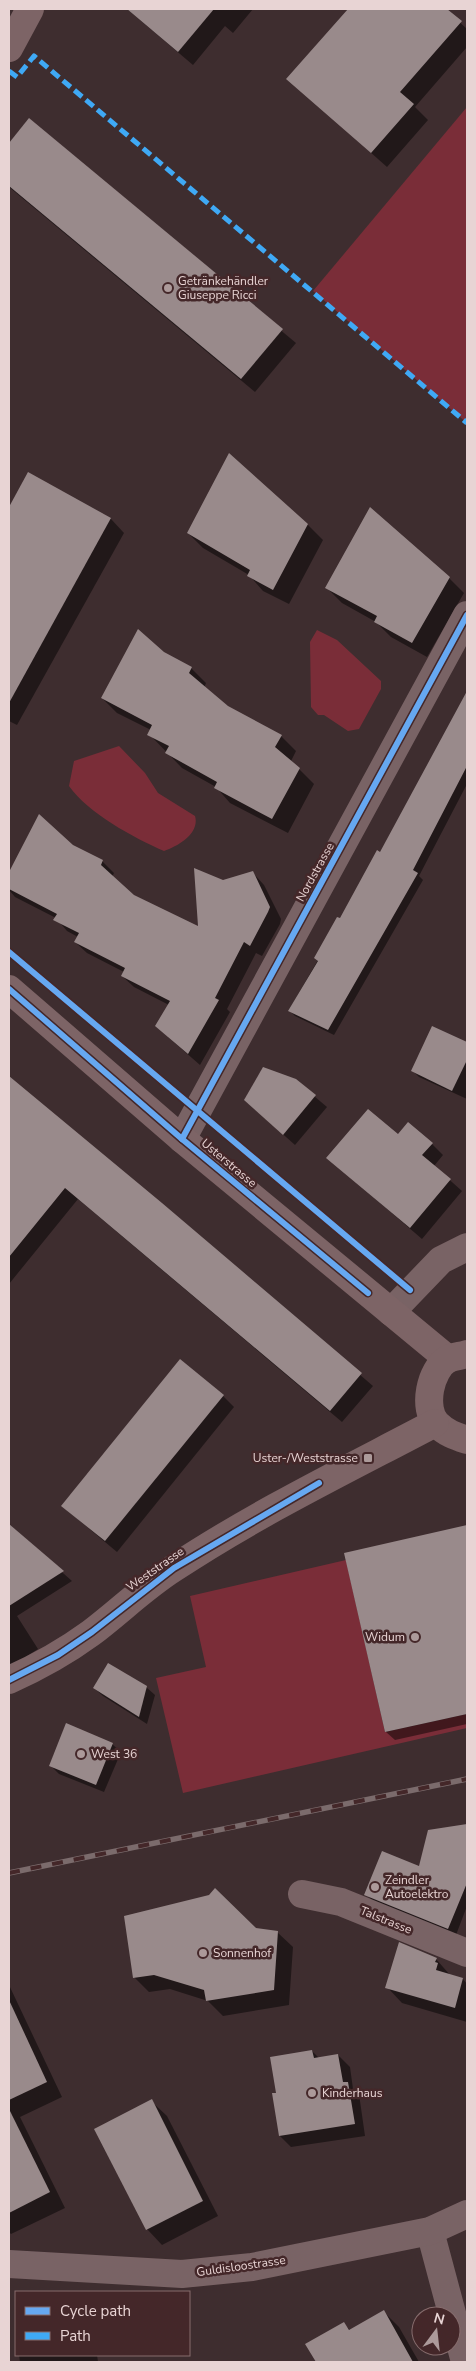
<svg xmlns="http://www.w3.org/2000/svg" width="476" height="2371" viewBox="0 0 476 2371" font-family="'Nunito Sans',sans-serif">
  <rect width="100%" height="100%" fill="#3e2d2f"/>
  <!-- green -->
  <g fill="#7a2d38">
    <path d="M467,107v316l-154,-132z"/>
    <path d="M317,630l20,10 44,41v8l-22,40 -11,2 -24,-16h-6l-7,-8 -1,-65z"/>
    <path d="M119,746l26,27 13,20 37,23c5,17 -16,30 -31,35 -30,-13 -76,-38 -95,-65l5,-25z"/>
    <path d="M346,1560l39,172 82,-18v14l-284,65 -27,-115 50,-11 -16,-71z"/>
  </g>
  <!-- shadow -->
  <g fill="#0007">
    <path d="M127,9h126l-20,24 -8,-7 -32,39z"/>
    <path d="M349,9h96l22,20v18l-52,60 13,13 -41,47 -99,-88z"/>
    <path d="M29,120l267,223 -41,49 -246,-205v-42z"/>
    <path d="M29,474l82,45 13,14 -107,192 -8,-4v-211z"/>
    <path d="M308,525l15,15 -34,64 -26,-13 -14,-16 -46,-27 -15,-15z"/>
    <path d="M449,578l15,15 -37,64 -36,-20 -15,-15 -34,-19 -15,-15z"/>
    <path d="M163,653l28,15 15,15 -2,5 24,19 53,29 15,15 -5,10 23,23 -26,49 -58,-30 -14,-16 -34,-19 -33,-34 2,-4 -34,-17 -15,-15z"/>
    <path d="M467,694v90l-48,92 4,4 -89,155 -39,-19 -6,-6 91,-157z"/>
    <path d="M40,816l32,30 30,15 12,12 -2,4 21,19 67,32 23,-46 30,-9 11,12 17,34 -1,5 -18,32 -6,-3 -29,56 3,3 -30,53 -32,-28 1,-32 -35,-18 -12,-11 2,-4 -37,-19 -12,-11 3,-5 -11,-6 -11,-13 -41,-21 -6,-7v-15z"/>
    <path d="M433,1028l34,15v56l-48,-22 -6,-6z"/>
    <path d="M9,1078l152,126 212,182 -31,36 -264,-223 -69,85v-116l13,-16 -13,-11z"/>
    <path d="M295,1080l32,27 -32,38 -38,-34z"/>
    <path d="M398,1136l34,8 11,11 -9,11 28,25 -40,48 -94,-81z"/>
    <path d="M223,1396l11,11 -117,145 -55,-46z"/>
    <path d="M467,1526v198l-72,16 -9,-8 -40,-178z"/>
    <path d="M21,1536l51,45 -55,35 21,33 -28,18 -1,-2v-121z"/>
    <path d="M146,1687l9,8 -8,29 -44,-28 -9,-8z"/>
    <path d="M112,1744l9,8 -17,40 -45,-18 -9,-9z"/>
    <path d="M467,1825v81l-11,29 -83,-34 -7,-7 54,-26 9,-37z"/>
    <path d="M255,1929l22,3 16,15 -4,58 -66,11 -15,-15 -38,-12 -21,3 -15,-15z"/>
    <path d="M436,1959l14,16 13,4 4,5v38l-65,-19 -15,-16z"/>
    <path d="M9,1985l53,112 -42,20 45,91 -54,26 -2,-2z"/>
    <path d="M312,2051l7,7 19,-3 12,12 3,22 6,5 6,42 -74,11 -11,-11 -3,-42z"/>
    <path d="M151,2101l16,15 51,100 -56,29 -15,-16z"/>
    <path d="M384,2312l15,15 20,35h-102l-10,-18 37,-20 7,7z"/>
    <path d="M19,2355h78l1,7h-78z"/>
  </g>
  <!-- building -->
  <g fill="#998a8b">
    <path d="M127,9h87l-36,43z"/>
    <path d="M348,9h99l15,12 -62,71 14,12 -43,49 -85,-74z"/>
    <path d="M29,118l254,211 -42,50 -232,-193v-43z"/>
    <path d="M229,453l79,71 -35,66 -26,-14 3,-6 -63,-37z"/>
    <path d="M28,472l83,46 -102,185v-196z"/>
    <path d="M370,507l80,70 -38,66 -38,-21 3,-6 -52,-28z"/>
    <path d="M138,629l26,23 28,15 -3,6 39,33 54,29 -7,12 25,21 -28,51 -58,-31 3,-6 -52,-29 4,-7 -22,-11 5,-10 -51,-27z"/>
    <path d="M467,691v75l-54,104 5,3 -90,157 -40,-19 30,-50 -4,-3 23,-41 3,1 37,-68 3,2z"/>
    <path d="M39,814l34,31 30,15 -2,5 33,30 64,31 -4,-58 29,12 30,-9 17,36 -2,5 -18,34 -6,-4 -29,56 4,2 -31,54 -33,-28 15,-25 -49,-25 4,-8 -51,-26 5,-9 -26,-13 4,-6 -48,-25v-17z"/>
    <path d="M432,1026l35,16v18l-15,31 -41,-20z"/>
    <path d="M263,1067l33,12 20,16 -33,40 -39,-35z"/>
    <path d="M9,1076l153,127 200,170 -32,38 -265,-223 -56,69z"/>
    <path d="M368,1109l30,25 10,-12 25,21 -11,12 29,24 -41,49 -84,-70z"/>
    <path d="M180,1359l44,36 -119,146 -44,-35z"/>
    <path d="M9,1524l55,47 -55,35z"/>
    <path d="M467,1525v189l-82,18 -41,-179z"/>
    <path d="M108,1663l39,23 -8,31 -46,-29z"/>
    <path d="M66,1723l47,20 -17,42 -47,-19z"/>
    <path d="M467,1824v59l-19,46 -84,-34 18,-44 37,15 9,-36z"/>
    <path d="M215,1888l41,40 22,3 -4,59 -68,11 -2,-11 -50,-15 -21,3 -9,-62 85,-21z"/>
    <path d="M399,1942l38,16 -2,4 3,1 -2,7 27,8 -8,30 -70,-20z"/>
    <path d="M9,2000l38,82 -38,18z"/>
    <path d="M312,2050l2,8 24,-4 5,28h5l7,42 -76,12 -7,-43h4l-6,-36z"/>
    <path d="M152,2099l51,102 -57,29 -52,-101z"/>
    <path d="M9,2109l41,83 -41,21z"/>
    <path d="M384,2310l29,52h-97l-11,-18 39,-22 5,8z"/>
  </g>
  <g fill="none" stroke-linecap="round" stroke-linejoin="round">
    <!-- street -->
    <g stroke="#796365" stroke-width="28">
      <path d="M182,1139l285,-524"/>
      <path d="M391,1312l50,-52 26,-13"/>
      <path d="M302,1894l39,8 126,51"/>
      <path d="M430,2231l35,131"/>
      <path d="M9,2264l173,10 70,-7 178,-36 37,-17"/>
    </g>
    <!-- secondary -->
    <g stroke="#7d6466" stroke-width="28">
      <path d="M9,48l21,-39"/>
      <path d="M9,989l173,150 266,220"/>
      <path d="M467,1354c-5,2 -13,2 -19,5 -18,10 -26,50 -11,65 9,9 18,12 30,16"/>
      <path d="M9,1680c29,-13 56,-28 82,-47 28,-21 53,-46 83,-65 83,-55 174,-99 261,-145"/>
    </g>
    <!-- rail casing -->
    <g stroke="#7b6b6c" stroke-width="5.5">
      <path id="rail" d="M9,1873l458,-94"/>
    </g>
    <!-- rail -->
    <use href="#rail" stroke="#442729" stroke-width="4" stroke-dasharray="11" stroke-linecap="butt"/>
    <!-- quiet -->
    <path stroke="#3fa9f5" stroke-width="5" stroke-dasharray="10 5" stroke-linecap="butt" d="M9,71l8,6 17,-21 433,367"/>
    <!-- cycleway casing -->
    <g stroke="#442729" stroke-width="9">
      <g id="cycleway">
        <path d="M9,952l401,338"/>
        <path d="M9,989l173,150 186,154"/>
        <path d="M182,1139l285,-524"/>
        <path d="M9,1680l49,-25 34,-23 82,-64 145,-85"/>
      </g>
    </g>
    <!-- cycleway -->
    <use href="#cycleway" stroke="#66a8f1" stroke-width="6"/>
  </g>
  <!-- markers -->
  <g fill="#ac9a9a" stroke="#442729" stroke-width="2">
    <circle cx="168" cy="288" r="5"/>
    <rect x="363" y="1453" width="10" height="10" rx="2.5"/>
    <circle cx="415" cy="1637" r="5"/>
    <circle cx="81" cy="1754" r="5"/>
    <circle cx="375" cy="1887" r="5"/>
    <circle cx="203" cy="1953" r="5"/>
    <circle cx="312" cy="2093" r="5"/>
  </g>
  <g text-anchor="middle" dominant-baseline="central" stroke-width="5" stroke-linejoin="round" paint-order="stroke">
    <!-- poi labels -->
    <g font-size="12" fill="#e8d4d4" stroke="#442729" text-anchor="start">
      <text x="178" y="281">Getränkehändler<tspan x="178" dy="14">Giuseppe Ricci</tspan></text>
      <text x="358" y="1458" text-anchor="end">Uster-/Weststrasse</text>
      <text x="405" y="1637" text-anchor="end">Widum</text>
      <text x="91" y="1754">West 36</text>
      <text x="385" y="1880">Zeindler<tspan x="385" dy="14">Autoelektro</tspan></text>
      <text x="213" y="1953">Sonnenhof</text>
      <text x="322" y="2093">Kinderhaus</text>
    </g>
    <!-- street labels -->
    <g font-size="12" fill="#e8d4d4" stroke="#442729">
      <text transform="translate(315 872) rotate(-61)">Nordstrasse</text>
      <text transform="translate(229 1163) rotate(40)">Usterstrasse</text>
      <text transform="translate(155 1569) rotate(-35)">Weststrasse</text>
      <text transform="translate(386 1920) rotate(22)">Talstrasse</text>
      <text transform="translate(241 2266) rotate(-8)">Guldisloostrasse</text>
    </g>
  </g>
  <!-- border -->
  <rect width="476" height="2371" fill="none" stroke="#e8d4d4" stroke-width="20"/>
  <!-- legend -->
  <rect x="15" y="2291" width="175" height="65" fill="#442729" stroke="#866c6d"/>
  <rect x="25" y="2307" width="25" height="8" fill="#66a8f1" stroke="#866c6d"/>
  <text x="60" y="2316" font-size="15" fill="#e8d4d4">Cycle path</text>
  <rect x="25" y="2332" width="25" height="8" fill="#3fa9f5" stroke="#866c6d"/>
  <text x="60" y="2341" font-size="15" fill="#e8d4d4">Path</text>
  <!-- north arrow -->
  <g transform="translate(436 2331) rotate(15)"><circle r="24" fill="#442729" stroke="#866c6d"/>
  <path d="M0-4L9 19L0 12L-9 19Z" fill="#ac9a9a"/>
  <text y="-8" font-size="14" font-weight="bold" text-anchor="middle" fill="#e8d4d4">N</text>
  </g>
</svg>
